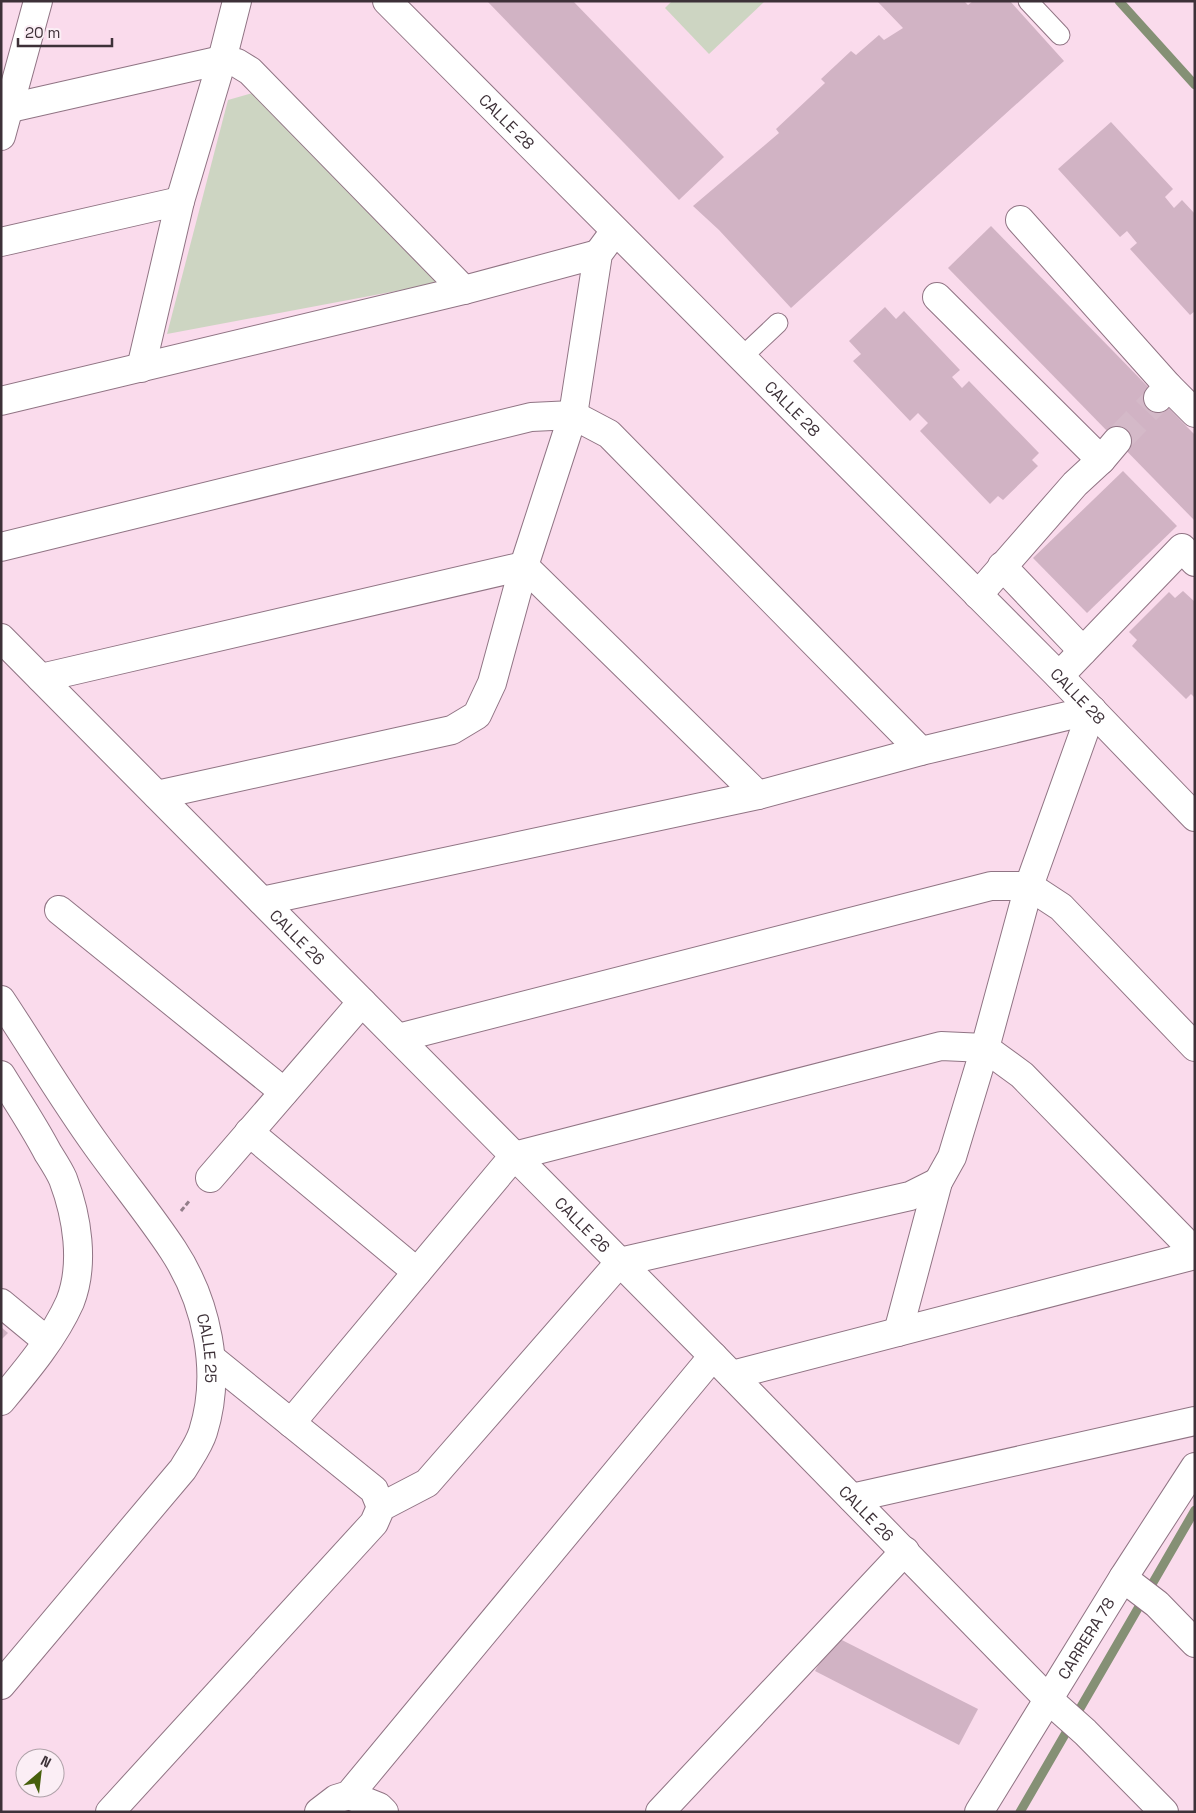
<svg xmlns="http://www.w3.org/2000/svg" width="1196" height="1813" viewBox="0 0 1196 1813" font-family="'Space Grotesk',sans-serif">
  <rect width="100%" height="100%" fill="#fadbec"/>
  <!-- green -->
  <g fill="#cdd5c2">
    <path d="M672,1h93l-56,53 -44,-46z"/>
    <path d="M256,92l183,191 -272,51 61,-234z"/>
  </g>
  <g fill="none" stroke-linecap="round" stroke-linejoin="round">
    <!-- stream -->
    <g stroke="#859075" stroke-width="9">
      <path d="M1119,1l76,84"/>
      <path d="M1020,1812l175,-302"/>
    </g>
  </g>
  <!-- building -->
  <g fill="#d1b3c4">
    <path d="M487,1h86l151,156 -45,43z"/>
    <path d="M877,1h87l4,4 5,-4h37l54,60 -273,247 -72,-78 -26,-24 86,-73 -3,-4 49,-46 -4,-4 30,-28 5,4 23,-20 5,5 19,-12z"/>
    <path d="M1111,122l62,67 -8,8 9,11 8,-8 13,14v97l-5,4 -60,-66 7,-6 -10,-12 -7,6 -62,-68z"/>
    <path d="M991,226l204,209v86l-247,-253z"/>
    <path d="M885,307l11,12 8,-8 56,59 -8,7 10,11 7,-7 70,72 -7,7 6,6 -35,34 -5,-4 -8,8 -70,-73 8,-8 -10,-10 -8,8 -57,-60 8,-7 -12,-13z"/>
    <path d="M1123,471l54,55 -90,87 -54,-55z"/>
    <path d="M1183,591l12,11v96l-4,-4 -5,5 -54,-53 5,-6 -8,-8 40,-40 6,6z"/>
    <path d="M1,1327l7,6 -7,7z"/>
    <path d="M834,1636l144,73 -19,36 -144,-74z"/>
  </g>
  <g fill="none" stroke-linecap="round" stroke-linejoin="round">
    <!-- street-tunnel -->
    <path stroke="#d4b9c8" stroke-width="28" stroke-dasharray="28 14" stroke-linecap="butt" d="M1117,441l41,-43"/>
    <!-- lane casing -->
    <g stroke="#907484" stroke-width="21">
      <g id="lane">
        <path d="M1028,1l32,34"/>
        <path d="M742,357l36,-34"/>
      </g>
    </g>
    <!-- street casing -->
    <g stroke="#907484" stroke-width="30">
      <g id="street">
        <path id="s1" d="M387,1l672,675 136,141"/>
        <path d="M10,108l212,-48 15,3 13,8 214,219"/>
        <path d="M1,136l37,-135"/>
        <path d="M1020,220l148,166 -10,12"/>
        <path d="M1,242l179,-41"/>
        <path d="M937,297l164,163 -26,24 -97,111"/>
        <path d="M141,368l39,-167 42,-141 15,-59"/>
        <path d="M1168,386l27,27"/>
        <path d="M1,401l463,-111 134,-36"/>
        <path d="M1101,460l16,-19"/>
        <path d="M1,547l530,-130 42,-2 36,19 312,317"/>
        <path d="M524,566l234,229"/>
        <path d="M1002,566l81,85"/>
        <path id="s2" d="M1,638l712,718 335,343 37,33 79,80"/>
        <path d="M1059,676l123,-128 13,14"/>
        <path d="M41,678l483,-112"/>
        <path d="M157,795l295,-65 25,-15 15,-32 32,-117 49,-151 25,-161 17,-23"/>
        <path d="M262,901l496,-106 163,-44 171,-41"/>
        <path d="M59,910l225,182"/>
        <path d="M398,1038l593,-152h38l32,21 134,140"/>
        <path d="M249,1132l168,140"/>
        <path d="M210,1178l152,-176"/>
        <path d="M1,1303l46,38"/>
        <path d="M898,1332l40,-150 14,-25 33,-109 44,-162 63,-176"/>
        <path d="M212,1359l162,131 7,17"/>
        <path d="M732,1375l463,-120"/>
        <path d="M291,1423l223,-267 427,-110 44,2 37,27 173,177"/>
        <path d="M852,1498l343,-77"/>
        <path d="M1123,1578l34,26 38,39"/>
        <path d="M349,1795l30,12 5,5"/>
        <path d="M110,1812l264,-289 7,-16 46,-24 193,-221 290,-66 28,-14"/>
        <path d="M319,1812l17,-13 13,-4 364,-439"/>
        <path d="M660,1812l245,-261"/>
        <path id="s3" d="M979,1812l144,-234 72,-111"/>
      </g>
    </g>
    <!-- secondary casing -->
    <g stroke="#907484" stroke-width="30">
      <g id="secondary">
        <path id="s4" d="M1,1000c32,48 62,99 96,146 25,35 53,69 76,104 34,52 49,122 30,182 -4,13 -13,25 -20,37l-182,216"/>
        <path d="M1,1075c16,26 33,51 47,78 5,8 11,17 15,26 14,37 22,85 7,123 -16,36 -44,69 -69,99"/>
      </g>
    </g>
    <!-- path -->
    <path stroke="#937e8a" stroke-width="3" stroke-dasharray="5 2.5" stroke-linecap="butt" d="M181,1211l9,-11"/>
    <!-- lane -->
    <use href="#lane" stroke="#fff" stroke-width="19"/>
    <!-- street -->
    <use href="#street" stroke="#fff" stroke-width="28"/>
    <!-- secondary -->
    <use href="#secondary" stroke="#fff" stroke-width="28"/>
  </g>
  <g text-anchor="middle" dominant-baseline="central" stroke-width="4" stroke-linejoin="round" paint-order="stroke">
    <!-- street labels -->
    <g font-size="16" fill="#3d3138" stroke="#fbeef5">
      <text stroke="none"><textPath href="#s1" startOffset="170">CALLE 28</textPath></text>
      <text stroke="none"><textPath href="#s1" startOffset="575">CALLE 28</textPath></text>
      <text stroke="none"><textPath href="#s1" startOffset="980">CALLE 28</textPath></text>
      <text stroke="none"><textPath href="#s2" startOffset="421">CALLE 26</textPath></text>
      <text stroke="none"><textPath href="#s2" startOffset="826">CALLE 26</textPath></text>
      <text stroke="none"><textPath href="#s4" startOffset="409">CALLE 25</textPath></text>
      <text stroke="none"><textPath href="#s2" startOffset="1231">CALLE 26</textPath></text>
      <text stroke="none"><textPath href="#s3" startOffset="204">CARRERA 78</textPath></text>
    </g>
  </g>
  <!-- border -->
  <rect width="1196" height="1813" fill="none" stroke="#3d3138" stroke-width="5"/>
  <!-- north arrow -->
  <g transform="translate(40 1773) rotate(28)"><circle r="24" fill="#fbeef5" stroke="#afa2a9"/>
  <path d="M0-4L9 19L0 12L-9 19Z" fill="#47600d"/>
  <text y="-8" font-size="14" font-weight="bold" text-anchor="middle" fill="#3d3138">N</text>
  </g>
  <!-- scale -->
  <path d="M18 38v8h94v-8" fill="none" stroke="#3d3138" stroke-width="2.5"/>
  <text x="25" y="38" font-size="15" fill="#3d3138" stroke="#fbeef5" stroke-width="4" paint-order="stroke">20 m</text>
</svg>
